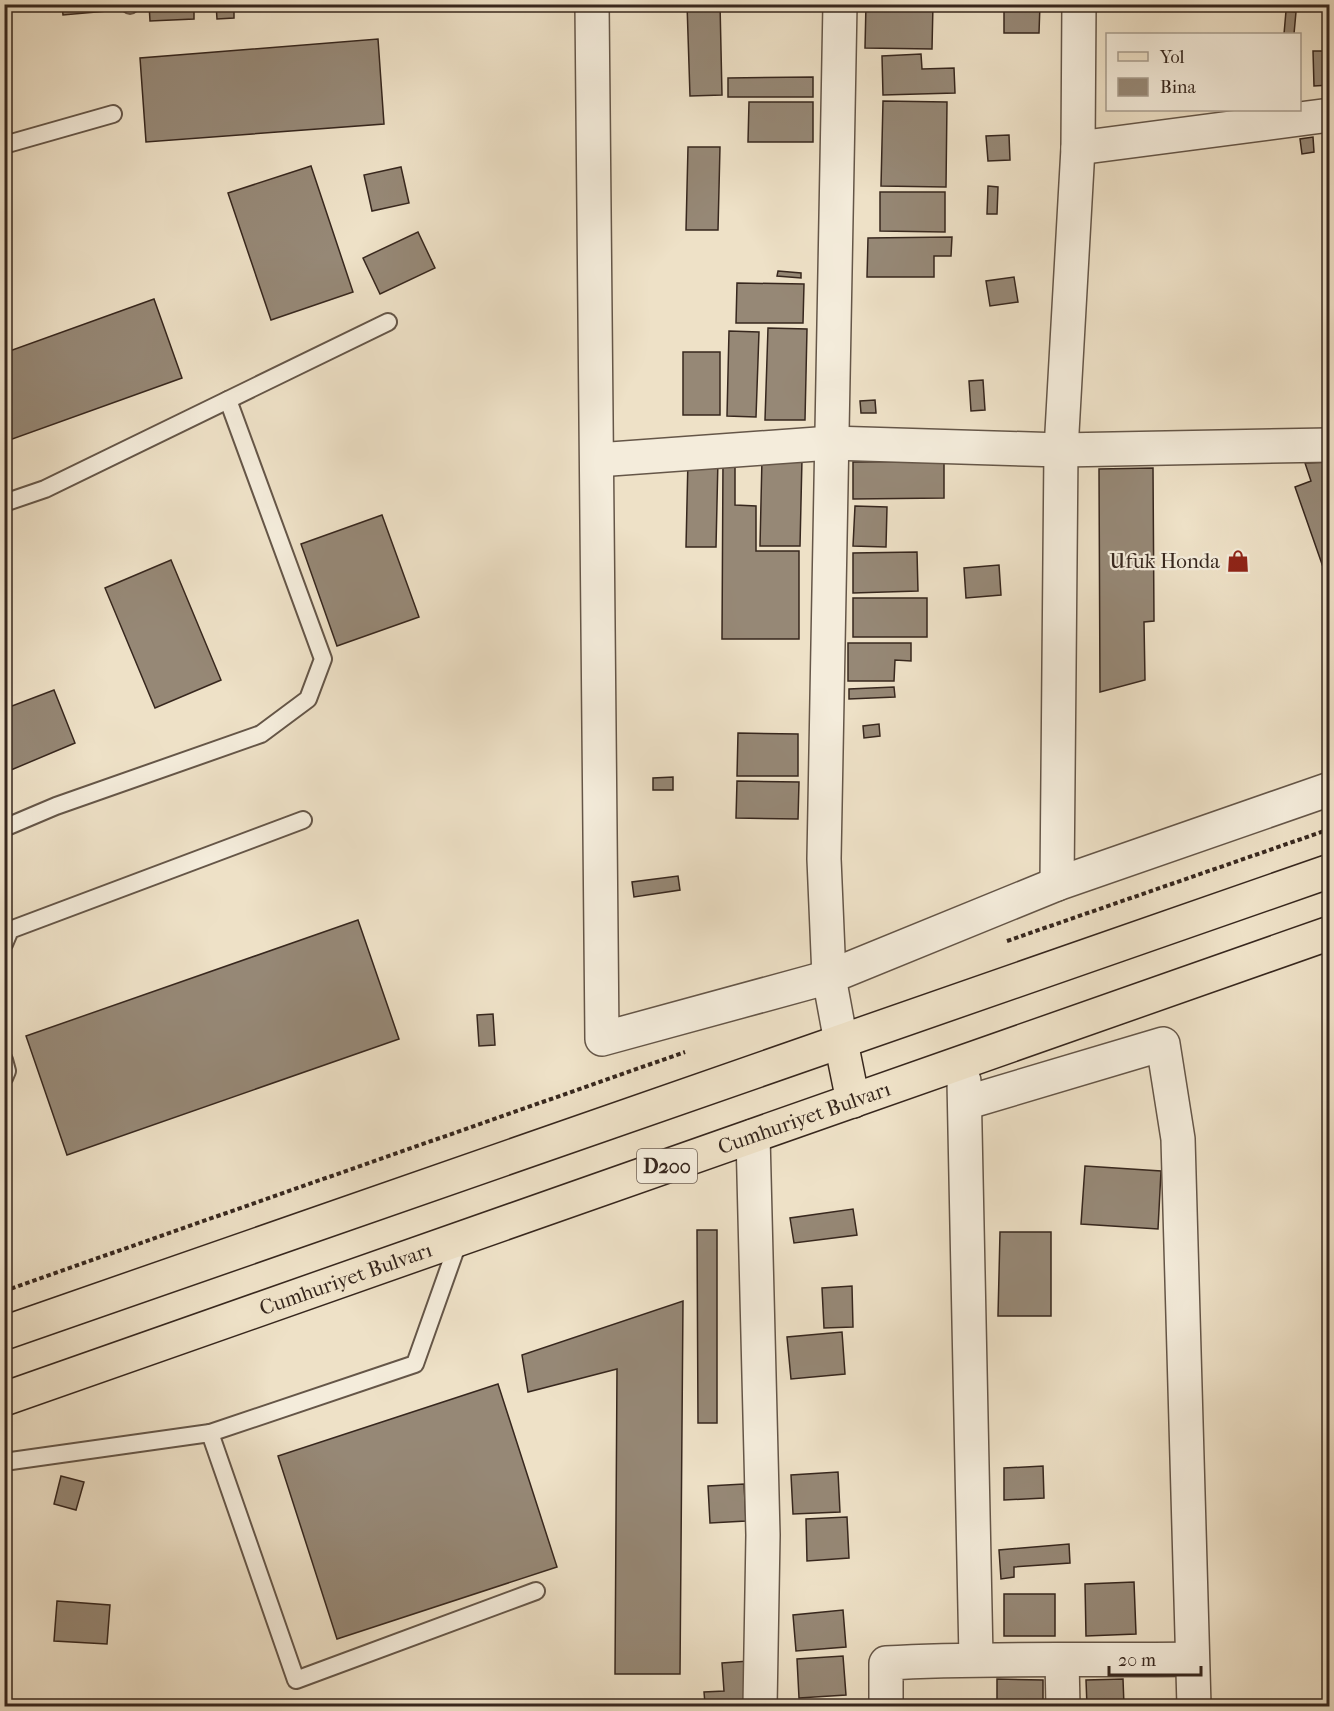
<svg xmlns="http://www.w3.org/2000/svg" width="1334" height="1711" viewBox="0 0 1334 1711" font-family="'IM FELL French Canon',serif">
  <rect width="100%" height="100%" fill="#eee1c7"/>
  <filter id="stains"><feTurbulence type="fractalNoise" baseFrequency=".00333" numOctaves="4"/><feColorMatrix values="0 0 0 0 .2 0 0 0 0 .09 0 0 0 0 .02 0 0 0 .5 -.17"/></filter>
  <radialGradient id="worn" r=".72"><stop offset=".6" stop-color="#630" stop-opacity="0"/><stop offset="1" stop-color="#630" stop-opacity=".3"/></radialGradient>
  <!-- building -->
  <g fill="#968876" stroke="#37271e" stroke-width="1.5">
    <path d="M62,4h45v7l-44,4z"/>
    <path d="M149,4h45v15l-44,2z"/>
    <path d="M216,4h18v14l-17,1z"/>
    <path d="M687,4h33l2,91 -32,1z"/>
    <path d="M727,4h89v2l-89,1z"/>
    <path d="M866,4h67l-1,45 -67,-1z"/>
    <path d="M1004,4h36l-1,29h-35z"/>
    <path d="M1286,11l10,1 -2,22h-10z"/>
    <path d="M378,39l6,85 -238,18 -6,-84z"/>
    <path d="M1313,51h17v34l-16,1z"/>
    <path d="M921,54l1,15 32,-1 1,25 -72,2 -1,-39z"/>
    <path d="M813,77v20h-85v-19z"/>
    <path d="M883,101l64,1 -1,85 -65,-1z"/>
    <path d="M749,102h64v40h-65z"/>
    <path d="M1009,135l1,25 -22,1 -2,-25z"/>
    <path d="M1313,137l1,15 -12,2 -2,-15z"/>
    <path d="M688,147h32l-2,83h-32z"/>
    <path d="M311,166l42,126 -82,28 -43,-127z"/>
    <path d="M401,167l8,36 -37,8 -8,-36z"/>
    <path d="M988,186l10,1 -1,27h-10z"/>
    <path d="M880,192h65v40l-65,-1z"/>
    <path d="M418,232l17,36 -55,26 -17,-36z"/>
    <path d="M952,237l-1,19h-17v21h-67l1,-39z"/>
    <path d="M778,271l23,2v5l-24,-2z"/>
    <path d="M1014,277l4,25 -28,4 -4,-25z"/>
    <path d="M737,283l67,1 -1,39h-67z"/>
    <path d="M154,299l28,79 -178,64v-89z"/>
    <path d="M768,328l39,1 -2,91h-40z"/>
    <path d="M729,331l30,1 -3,85 -29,-1z"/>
    <rect x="683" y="352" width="37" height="63"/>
    <path d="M983,380l2,30 -14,1 -2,-30z"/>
    <path d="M875,400l1,13h-15l-1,-12z"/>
    <path d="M762,458l40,1 -2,87h-40z"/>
    <path d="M688,459h30l-2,88h-30z"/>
    <path d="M735,459v46l21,1v45h43v88h-77l1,-179z"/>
    <path d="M944,461v37l-91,1v-37z"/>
    <path d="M1330,462v125l-35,-100 16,-6 -6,-18z"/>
    <path d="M1153,468l1,153 -10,1 1,58 -45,12 -1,-223z"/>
    <path d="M855,506l32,1 -1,40 -33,-1z"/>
    <path d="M382,515l37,102 -82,29 -36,-102z"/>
    <path d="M917,552l1,39 -65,2v-40z"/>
    <path d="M171,560l50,120 -66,28 -50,-120z"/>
    <path d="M999,565l2,30 -35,3 -2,-30z"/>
    <rect x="853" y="598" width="74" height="39"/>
    <path d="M848,643h63v18l-16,-1 -1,21h-46z"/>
    <path d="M894,687l1,10 -46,2v-10z"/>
    <path d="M54,690l21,53 -64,27 -7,-17v-44z"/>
    <path d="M879,724l1,12 -16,2 -1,-12z"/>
    <path d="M738,733l60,1v42h-61z"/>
    <path d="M673,777v13h-20v-12z"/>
    <path d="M737,781l62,1 -1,37 -62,-1z"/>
    <path d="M678,876l2,14 -46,7 -2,-15z"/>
    <path d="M358,920l41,119 -332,116 -41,-119z"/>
    <path d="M493,1014l2,31 -16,1 -2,-31z"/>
    <path d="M1085,1166l76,5 -3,58 -77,-5z"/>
    <path d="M853,1209l4,26 -63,8 -4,-25z"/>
    <path d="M697,1230h20v193h-19z"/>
    <path d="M1000,1232h51v84h-53z"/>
    <path d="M852,1286l1,41 -29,1 -2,-40z"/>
    <path d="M683,1301l-3,373h-65l2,-305 -89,23 -6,-37z"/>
    <path d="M842,1332l3,42 -54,5 -4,-42z"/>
    <path d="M498,1384l59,183 -220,72 -59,-183z"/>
    <path d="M1043,1466l1,32 -40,2v-32z"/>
    <path d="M838,1472l2,40 -47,2 -2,-39z"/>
    <path d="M61,1476l23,6 -8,28 -22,-6z"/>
    <path d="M744,1484l2,37 -36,2 -2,-37z"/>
    <path d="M847,1517l2,41 -42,3 -1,-42z"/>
    <path d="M1069,1544l1,19 -56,4v10l-13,2 -2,-29z"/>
    <path d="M1134,1582l2,52 -50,2 -1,-52z"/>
    <rect x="1004" y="1594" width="51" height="42"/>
    <path d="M57,1601l53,4 -3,39 -53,-3z"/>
    <path d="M843,1610l3,37 -50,4 -3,-36z"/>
    <path d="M843,1656l3,39 -47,3 -2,-39z"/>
    <path d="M749,1661l2,40 -46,3 -1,-12 20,-1 -2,-28z"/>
    <path d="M997,1679l46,1v26h-46z"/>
    <path d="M1123,1679l1,27h-37l-1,-26z"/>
  </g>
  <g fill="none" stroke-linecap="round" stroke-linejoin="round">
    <!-- service casing -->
    <g stroke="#655648" stroke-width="20">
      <g id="service">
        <path d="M130,4v1"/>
        <path d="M4,145l109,-31"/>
        <path d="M4,503l41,-14 343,-167"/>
        <path d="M4,828l52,-22 205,-72 47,-35 15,-40 -95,-259"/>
        <path d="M4,944l6,-14 293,-110"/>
        <path d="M4,1060l3,11 -3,7"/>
        <path d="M210,1433l205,-69 44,-124"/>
        <path d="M4,1462l206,-29 86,247 240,-89"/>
      </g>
    </g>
    <!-- minor casing -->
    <g stroke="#655648" stroke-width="36">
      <g id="minor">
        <path d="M592,4l10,1035 227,-62 228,-93 273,-95"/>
        <path d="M840,4l-16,855 5,118 12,65"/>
        <path d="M1078,148l252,-33"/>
        <path d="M597,460l234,-17 230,7 269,-5"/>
        <path d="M1057,884l4,-434 17,-302 1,-144"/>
        <path d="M964,1081l12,577"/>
        <path d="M965,1103l198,-59 15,95 16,567"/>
        <path d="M753,1136l10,399 -3,171"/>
        <path d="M1062,1661l1,45"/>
        <path d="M886,1706v-43c102,-6 204,-2 306,-4"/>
      </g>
    </g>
    <!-- primary casing -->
    <g stroke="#37271e" stroke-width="36">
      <g id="primary">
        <path d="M841,1042l12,59"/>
        <path d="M4,1333l1326,-462"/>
        <path id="s1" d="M4,1399l1326,-466"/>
      </g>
    </g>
    <!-- path -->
    <g stroke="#37271e" stroke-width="4" stroke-dasharray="4.5 3" stroke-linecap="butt">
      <path d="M1007,941l323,-112"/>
      <path d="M4,1291l681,-239"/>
    </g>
    <!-- service -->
    <use href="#service" stroke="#f4ecdb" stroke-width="16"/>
    <!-- minor -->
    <use href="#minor" stroke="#f4ecdb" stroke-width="33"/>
    <!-- primary -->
    <use href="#primary" stroke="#eee1c7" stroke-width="33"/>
  </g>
  <!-- icons -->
  <defs>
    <g id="shop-bare" transform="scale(1.8)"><path d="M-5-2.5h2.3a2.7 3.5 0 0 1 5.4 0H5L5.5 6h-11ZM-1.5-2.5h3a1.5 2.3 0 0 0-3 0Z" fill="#8f2418" stroke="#f4ecdb" stroke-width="2.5" paint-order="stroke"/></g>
  </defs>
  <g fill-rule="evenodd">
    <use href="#shop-bare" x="1238" y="561"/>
  </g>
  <g text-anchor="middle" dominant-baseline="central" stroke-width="4.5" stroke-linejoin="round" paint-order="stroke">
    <!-- shield labels -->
    <rect fill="#f4ecdb" stroke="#706257" stroke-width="1.5" x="637" y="1149" width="60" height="34" rx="4.5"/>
    <g font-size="20" font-weight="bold" fill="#37271e">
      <text x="667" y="1166">D200</text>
    </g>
    <!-- poi labels -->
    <g font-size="21" fill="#37271e" stroke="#f4ecdb" text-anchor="end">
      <text x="1220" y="561">Ufuk Honda</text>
    </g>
    <!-- street labels -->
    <g font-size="21" fill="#37271e" stroke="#f4ecdb">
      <text stroke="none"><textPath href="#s1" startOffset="848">Cumhuriyet Bulvarı</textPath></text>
      <text stroke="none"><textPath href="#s1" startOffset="362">Cumhuriyet Bulvarı</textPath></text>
    </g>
  </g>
  <!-- margin -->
  <rect width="1334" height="1711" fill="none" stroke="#eee1c7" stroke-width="24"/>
  <rect x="6" y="6" width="1322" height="1699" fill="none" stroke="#37271e" stroke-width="3"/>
  <rect x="12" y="12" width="1310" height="1687" fill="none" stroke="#37271e" stroke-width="1.5"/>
  <!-- legend -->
  <rect x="1106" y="33" width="195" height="78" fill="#f4ecdb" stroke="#a89d8f" stroke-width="1.5"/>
  <rect x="1118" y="52" width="30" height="9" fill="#eee1c7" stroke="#a89d8f" stroke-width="1.5"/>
  <text x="1160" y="63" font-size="18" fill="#37271e">Yol</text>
  <rect x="1118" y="78" width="30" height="18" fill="#968876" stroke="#a89d8f" stroke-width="1.5"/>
  <text x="1160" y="93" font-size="18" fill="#37271e">Bina</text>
  <!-- scale -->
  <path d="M1109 1666v9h92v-9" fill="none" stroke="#37271e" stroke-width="3"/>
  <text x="1118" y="1666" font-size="18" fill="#37271e" stroke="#f4ecdb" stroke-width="4.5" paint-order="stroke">20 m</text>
  <rect width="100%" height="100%" filter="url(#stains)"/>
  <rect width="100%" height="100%" fill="url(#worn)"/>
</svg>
